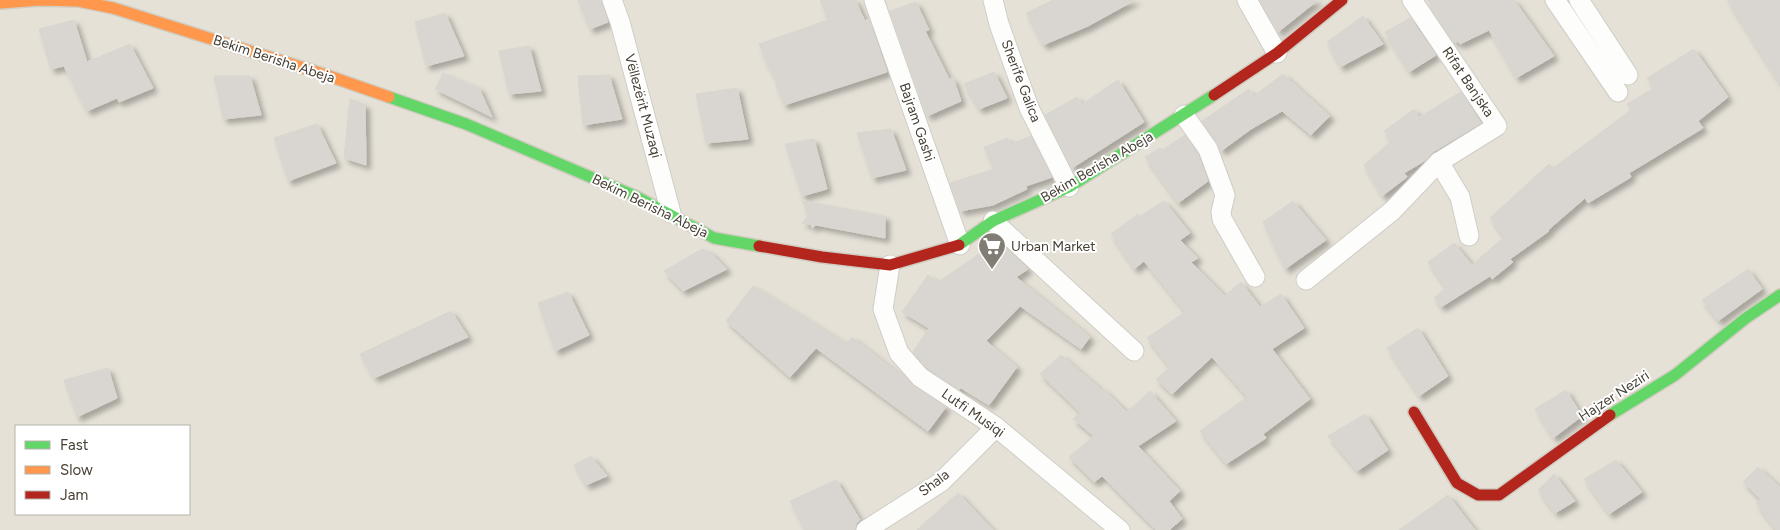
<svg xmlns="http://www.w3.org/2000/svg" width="1780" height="530" viewBox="0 0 1780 530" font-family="Figtree,sans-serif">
  <defs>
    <filter id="shadow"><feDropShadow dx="4.5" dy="4.5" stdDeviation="2.5" flood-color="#0004"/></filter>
  </defs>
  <rect width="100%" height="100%" fill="#f1efea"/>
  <!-- residential -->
  <path fill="#e5e1d7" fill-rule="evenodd" d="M0,0h1780v530h-1780zM16,426h173v88h-173z"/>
  <!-- building -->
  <g fill="#d9d6d1" stroke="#d9d6cf" filter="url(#shadow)">
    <path d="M578,0h23l7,22 -18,7z"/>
    <path d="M820,0h35l10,21 4,-2 18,53 -103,33 -9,-23h3l-11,-18 -8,-20 69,-24z"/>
    <path d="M1053,0h82l-47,26 -45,19 -17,-32z"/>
    <path d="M1260,0h58l-40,32z"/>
    <path d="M1427,0h87l40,56 -38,22 -27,-48 -29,14 -2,-3 -3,2 -25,-36 2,-1z"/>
    <path d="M1727,0h53v84z"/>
    <path d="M916,2l13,28 -4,1 24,48 4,-1 8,23 -34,15 -37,-105z"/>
    <path d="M445,13l19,43 -38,10 -11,-44z"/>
    <path d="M1363,16l20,28 -43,23 -13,-25z"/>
    <path d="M1410,18l26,37 -27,17 -24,-40z"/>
    <path d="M74,20l13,42 43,-18 23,44 -34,14 -2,-4 -30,13 -23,-45 -13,3 -12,-40z"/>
    <path d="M529,46l12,45 -32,3 -10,-43z"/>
    <path d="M1694,49l34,48 -30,24 5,7 -74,45 2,4 -43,26 -3,-5 -37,32 1,1 -39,28 3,3 -21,17 -2,-3 -49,31 -7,-9 12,-10 -18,-26 26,-19 18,22 32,-28 -14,-19 59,-54 4,4 78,-58 -4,-6 27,-16 -7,-10z"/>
    <path d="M994,72l13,26 -28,11 -15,-25z"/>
    <path d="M443,73l36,15 13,29 -57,-28z"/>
    <path d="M1283,74l47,42 -19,19 -29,-24 -31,18 -30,22 -4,-8 -15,-22 47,-32 5,7z"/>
    <path d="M609,75l13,44 -39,6 -5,-49z"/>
    <path d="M214,76h36l11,39 -38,4z"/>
    <path d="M1118,80l26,42 -72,46 -27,-53 32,-18 5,7z"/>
    <path d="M737,88l11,51 -42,4 -10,-49z"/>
    <path d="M1461,92l20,31 -48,29 -7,8 -22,13 3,4 -25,19 -18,-31 27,-24 -7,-10 30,-22 5,8z"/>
    <path d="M350,99l15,6 1,60 -22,-7z"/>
    <path d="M317,124l19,39 -48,18 -14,-43z"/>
    <path d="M891,129l15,41 -34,8 -15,-45z"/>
    <path d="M1185,135l13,19 10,27 -30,22 -33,-46 15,-9 2,2z"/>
    <path d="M1031,136l21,41 -26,9 1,3 -34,16 -33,6 -10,-28 44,-14 -10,-22 24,-9 3,6z"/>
    <path d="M814,139l13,50 -25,7 -17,-52z"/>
    <path d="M803,201l82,15v22l-69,-13 -4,3 -1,-4 -9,-1 6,-7z"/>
    <path d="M1164,201l26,32 -10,7 18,18 -7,4 34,34 16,-14 19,25 21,-13 23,34 -32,21 38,50 -47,35 3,4 -40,26 -26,-33 47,-34 -35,-40 -40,37 -16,-15 14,-12 -23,-29 38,-26 -41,-51 -10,8 -23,-35 27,-20 2,2z"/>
    <path d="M1293,201l33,39 -41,29 -22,-47z"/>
    <path d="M998,241l30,28 -12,8 74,60 -9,12 -61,-43 -34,35 31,26 -28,38 -28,-17 -2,2 -32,-22 -14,-16 16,-24 -27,-16 26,-37 10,7z"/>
    <path d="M702,249l8,3 17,17 -44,22 -19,-20z"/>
    <path d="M1748,269l14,20 -44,32 -16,-21z"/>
    <path d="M753,286l94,58 5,-7 46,36 2,-2 14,15 32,21 -18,24 -112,-83 -26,29 -64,-56z"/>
    <path d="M568,292l21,43 -34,16 -17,-48z"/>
    <path d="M451,311l17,26 -94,41 -14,-24z"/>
    <path d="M1418,328l30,48 -29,20 -32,-48z"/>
    <path d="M1061,355l41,35 1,-1 24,23 23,-21 26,30 -38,25 42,45 -11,10 13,18 -13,11h-13l-54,-54 -8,6 -25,-25 25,-21 -21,-17 7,-7 -40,-38z"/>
    <path d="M108,368l9,30 -40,19 -13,-37z"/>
    <path d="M1566,390l16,26 -29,22 -18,-29z"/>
    <path d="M1365,414l23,36 -31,21 -29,-35z"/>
    <path d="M591,456l16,20 -21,9 -12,-20z"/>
    <path d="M1616,460l26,32 -33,22 -25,-35z"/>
    <path d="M1758,467l22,20v43h-4l-20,-27 5,-3 -18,-18z"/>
    <path d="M1554,474l21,27 -20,12 -17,-23z"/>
    <path d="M836,480l24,40 -4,4 -1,6h-50l-15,-29z"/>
    <path d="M958,493l35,37h-76z"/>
    <path d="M1448,495l27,35h-76z"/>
  </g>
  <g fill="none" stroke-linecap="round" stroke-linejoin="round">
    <!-- street casing -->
    <g stroke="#cfcdc7" stroke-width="21">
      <g id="street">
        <path d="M612,0l8,22 51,191"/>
        <path d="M874,0l86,245"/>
        <path d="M993,0l6,24 30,84 40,79"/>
        <path d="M1247,0l30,53"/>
        <path d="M1555,0l63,92"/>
        <path d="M1579,0l49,75"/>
        <path d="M1184,115l24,34 17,46 -4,17 1,7 33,58"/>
        <path d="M1439,162l21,35 9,39"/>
        <path d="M993,221l141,130"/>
        <path d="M890,265l-7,44 16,44 21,24 76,50 124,103"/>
        <path d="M1306,280l86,-69 47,-49 58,-36 -85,-126"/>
        <path d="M866,530l75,-48 55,-55"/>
      </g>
    </g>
    <!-- fast casing -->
    <g stroke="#d1ccc0" stroke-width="14">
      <g id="fast">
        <path d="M389,97l77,27 169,72 79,42 45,8"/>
        <path d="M959,245l34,-24 76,-34 145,-92"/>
        <path d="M1610,415l65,-40 71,-57 34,-23"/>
      </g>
    </g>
    <!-- slow casing -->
    <g stroke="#d1ccc0" stroke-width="14">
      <path id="slow" d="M0,3l40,-3 38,1 35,7 213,67 63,22"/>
    </g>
    <!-- jam casing -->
    <g stroke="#d1ccc0" stroke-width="14">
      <g id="jam">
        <path d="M1214,95l63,-42 65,-53"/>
        <path d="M759,246l63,11 68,8 69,-20"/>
        <path d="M1414,412l43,71 21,12h21l111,-80"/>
      </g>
    </g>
    <!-- street -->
    <use href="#street" stroke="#fdfdfc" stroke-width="19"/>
    <!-- fast -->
    <use href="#fast" stroke="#63d668" stroke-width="11"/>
    <!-- slow -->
    <use href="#slow" stroke="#ff974d" stroke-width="11"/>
    <!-- jam -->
    <use href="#jam" stroke="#b3261e" stroke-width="11"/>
  </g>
  <!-- icons -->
  <defs>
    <g id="supermarket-pin" transform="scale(1.4375)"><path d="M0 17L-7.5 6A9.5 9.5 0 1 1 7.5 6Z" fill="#827d74" stroke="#fff"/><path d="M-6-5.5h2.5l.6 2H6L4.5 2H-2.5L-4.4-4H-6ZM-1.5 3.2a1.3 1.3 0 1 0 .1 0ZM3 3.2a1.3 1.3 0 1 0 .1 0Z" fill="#fff"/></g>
  </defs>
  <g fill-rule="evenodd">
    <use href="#supermarket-pin" x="992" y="246"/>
  </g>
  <g text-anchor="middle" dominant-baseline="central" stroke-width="4" stroke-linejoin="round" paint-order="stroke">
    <!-- street labels -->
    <g font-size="14" fill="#474035" stroke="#fff">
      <text transform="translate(274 59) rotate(18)">Bekim Berisha Abeja</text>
      <text transform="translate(1021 81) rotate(69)">Sherife Galica</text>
      <text transform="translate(1468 82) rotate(56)">Rifat Banjska</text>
      <text transform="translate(643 106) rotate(75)">Vëllezërit Muzaqi</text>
      <text transform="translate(917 122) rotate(71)">Bajram Gashi</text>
      <text transform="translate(1097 167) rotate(-30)">Bekim Berisha Abeja</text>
      <text transform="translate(650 206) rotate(26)">Bekim Berisha Abeja</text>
      <text transform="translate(1614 396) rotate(-33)">Hajzer Neziri</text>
      <text transform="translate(973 413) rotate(35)">Lutfi Musiqi</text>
      <text transform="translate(934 483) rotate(-37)">Shala</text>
    </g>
    <!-- poi labels -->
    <g font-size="14" fill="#474035" stroke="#fff" text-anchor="start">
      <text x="1011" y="246">Urban Market</text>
    </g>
  </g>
  <!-- legend -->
  <rect x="15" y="425" width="175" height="90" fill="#ffffff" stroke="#b5b3ae"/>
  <rect x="25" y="441" width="25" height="8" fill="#63d668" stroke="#b5b3ae"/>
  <text x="60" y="450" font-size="15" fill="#474035">Fast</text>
  <rect x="25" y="466" width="25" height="8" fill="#ff974d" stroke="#b5b3ae"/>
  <text x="60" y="475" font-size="15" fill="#474035">Slow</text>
  <rect x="25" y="491" width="25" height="8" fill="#b3261e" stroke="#b5b3ae"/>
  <text x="60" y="500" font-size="15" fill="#474035">Jam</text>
</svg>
